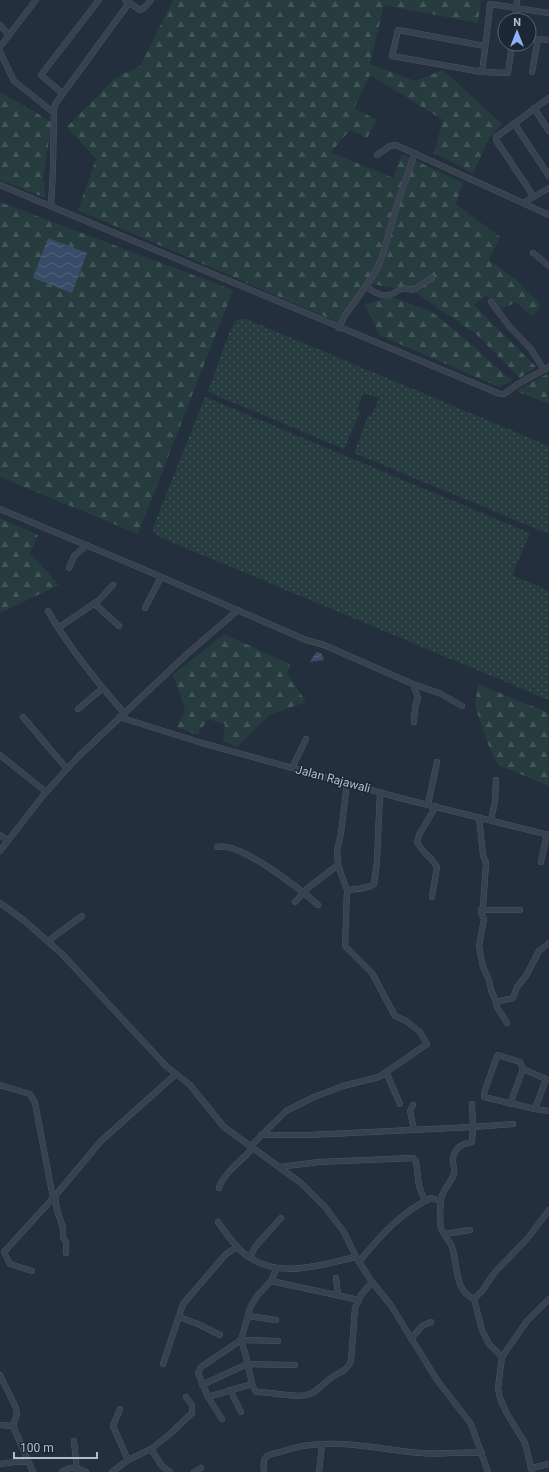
<svg xmlns="http://www.w3.org/2000/svg" width="549" height="1472" viewBox="0 0 549 1472" font-family="Roboto,sans-serif">
  <defs>
    <pattern id="grass-dots" width="8" height="8" patternUnits="userSpaceOnUse"><rect width="8" height="8" fill="#263c3f"/><path d="M2 2h.1M6 6h.1" fill="none" stroke="#435659" stroke-width="1.8" stroke-linecap="round"/></pattern>
    <pattern id="forest-firs" width="22" height="20" patternUnits="userSpaceOnUse"><rect width="22" height="20" fill="#263c3f"/><path d="M5 1l3.5 6h-7zM16 11l3.5 6h-7z" fill="#435659"/></pattern>
    <pattern id="water-waves" width="16" height="10" patternUnits="userSpaceOnUse"><rect width="16" height="10" fill="#394c67"/><path d="M0 5q4-4 8 0t8 0" fill="none" stroke="#53647b"/></pattern>
  </defs>
  <rect width="100%" height="100%" fill="#242f3e"/>
  <!-- grass -->
  <g fill="url(#grass-dots)">
    <path d="M238,319h8l303,127v88l-195,-81 14,-37 3,1 8,-19 -16,-5 -6,17 3,2 -16,37 -136,-57 24,-67z"/>
    <path d="M205,397l325,136 -18,42 37,16v109l-392,-164 -4,-4 1,-7z"/>
  </g>
  <!-- forest -->
  <g fill="url(#forest-firs)">
    <path d="M173,0h308l-3,23 -94,-18 -14,59 45,17 28,-11 59,54 -12,13 -17,36 -39,-20 9,-33 -73,-45 -16,33 23,12 -10,18 -17,-8 -19,22 62,26 9,-24 61,29 -7,21 44,33 -11,23 26,19 26,26 -9,12 -16,-15 -14,7 -16,-13 -12,9 62,62 -16,11 -44,-44 -63,-43 -42,-7 -21,21 -10,18 -262,-113 18,-51 -29,-32 48,-49 25,-12z"/>
    <path d="M0,92l52,30 -9,56 3,20 -46,-18z"/>
    <path d="M0,202l233,88 -95,244 -138,-57z"/>
    <path d="M391,297l40,14 38,31 43,39 -13,6 -120,-52 -14,-31z"/>
    <path d="M549,373v31l-33,-13z"/>
    <path d="M0,518l38,17 -8,18 29,32 -59,28z"/>
    <path d="M224,634l66,30 -3,9 19,29 -37,13 -32,32 -14,-6 2,-17 -17,-5 -11,16 -20,-8 8,-18 -12,-34z"/>
    <path d="M478,684l71,29v73l-51,-21 -10,-21 -13,-38z"/>
  </g>
  <!-- water -->
  <g fill="url(#water-waves)">
    <path d="M48,238l39,15 -15,40 -39,-15z"/>
    <path d="M316,652l5,1 3,7 -14,2z"/>
  </g>
  <g fill="none" stroke-linecap="round" stroke-linejoin="round">
    <!-- minor casing -->
    <g stroke="#565f6c" stroke-width="6">
      <g id="minor">
        <path d="M125,0l15,10 4,-2 7,-8"/>
        <path d="M515,20l2,-20"/>
        <path d="M0,25l9,10"/>
        <path d="M529,38l20,2"/>
        <path d="M485,46l-87,-16 -6,26 90,16c3,-23 6,-45 8,-68l59,9"/>
        <path d="M0,47l36,-47"/>
        <path d="M0,52l14,29 40,32"/>
        <path d="M482,72l26,1 4,-29"/>
        <path d="M532,72l6,-33"/>
        <path d="M62,93l-21,-18 58,-75"/>
        <path d="M534,108l15,23"/>
        <path d="M514,123l35,53"/>
        <path d="M377,155l13,-9 6,-1 153,70"/>
        <path d="M0,185l500,209h4l14,-10 31,-17"/>
        <path d="M534,197l-38,-57v-3l53,-39"/>
        <path d="M523,203l26,-15"/>
        <path d="M51,206l2,-38 1,-60 2,-5 73,-100"/>
        <path d="M533,253l16,13"/>
        <path d="M366,286l11,-17 6,-15 14,-49 18,-52"/>
        <path d="M491,302l18,24 22,23 13,21"/>
        <path d="M339,328l5,-11 22,-31c6,5 15,11 23,9 12,-4 10,-9 24,-5l19,-12"/>
        <path d="M0,509l143,60 163,71 18,5 89,39 5,14 -3,9 -1,15"/>
        <path d="M69,568l5,-12 13,-11"/>
        <path d="M94,603l25,23"/>
        <path d="M145,608l16,-31"/>
        <path d="M48,611c21,37 48,70 76,102"/>
        <path d="M58,628l40,-27 15,-16"/>
        <path d="M413,684l26,9 23,13"/>
        <path d="M78,709l25,-21"/>
        <path d="M23,717l44,52"/>
        <path d="M119,717l83,26 198,55 149,37"/>
        <path d="M0,755l46,37"/>
        <path d="M292,768l14,-29"/>
        <path d="M428,804l9,-42"/>
        <path d="M479,817l4,38 3,8 -3,45 -2,4 3,7 -5,27 4,21 6,13 2,10 5,12 1,5 10,16"/>
        <path d="M491,820l4,-19 1,-21"/>
        <path d="M0,835l7,5"/>
        <path d="M217,847c23,-6 84,43 101,58"/>
        <path d="M0,851l46,-59 32,-35 108,-102 52,-45"/>
        <path d="M541,862l6,-28"/>
        <path d="M347,890c9,-1 20,-1 27,-6l3,-23 3,-69"/>
        <path d="M432,897l5,-30c-6,-10 -15,-15 -20,-25l2,-7 17,-29"/>
        <path d="M295,902l13,-14 30,-23"/>
        <path d="M0,903l26,19 37,33 103,111 24,19 34,42 77,56 24,24 19,25 12,25 16,25 18,22 47,76 34,44 17,48"/>
        <path d="M481,910h39"/>
        <path d="M48,941l34,-25"/>
        <path d="M496,1002l17,-4 4,-11 9,-11 13,-25 10,-8"/>
        <path d="M386,1072l14,32"/>
        <path d="M548,1080l-2,-1 -11,30 14,2"/>
        <path d="M0,1085l30,9 5,9 18,95"/>
        <path d="M472,1104l1,23 -1,15c-12,2 -19,7 -19,19 0,5 2,8 1,13 -3,9 -13,17 -13,27 -1,5 -1,24 0,28 3,6 9,12 11,18 6,17 2,44 22,52l8,31 7,14 13,13"/>
        <path d="M510,1104l13,-35"/>
        <path d="M413,1105l-3,6 4,19"/>
        <path d="M535,1109l-51,-12v-4l13,-37 1,-1 22,7 3,7 23,10"/>
        <path d="M261,1135h48l164,-8 40,-3"/>
        <path d="M250,1147l36,-36 28,-14 29,-11 36,-9 48,-33 -7,-12 -14,-11 -11,-5 -23,-43 -27,-27 2,-56 -9,-25 -1,-14 4,-18 6,-50"/>
        <path d="M279,1167l40,-5 94,-4 3,3 3,25 6,15"/>
        <path d="M219,1188c3,-13 24,-29 33,-39"/>
        <path d="M55,1196l2,14 6,18v9l3,5v11"/>
        <path d="M218,1222c8,11 17,25 28,33 34,25 73,10 110,2"/>
        <path d="M445,1234l25,-4"/>
        <path d="M250,1257l5,-10 26,-29"/>
        <path d="M359,1262c20,-25 42,-50 72,-64l10,3"/>
        <path d="M277,1268l-6,13 -14,15 -7,12 -9,32 5,16 6,28 4,8c17,-1 43,9 58,0 6,-4 11,-10 17,-14 9,-6 16,-7 20,-17l4,-53 6,-13 11,-13"/>
        <path d="M32,1271l-22,-7 -6,-12 51,-56 46,-55 75,-67"/>
        <path d="M336,1278l2,17"/>
        <path d="M271,1281l88,19"/>
        <path d="M474,1299l8,-8 13,-19 32,-33 22,-29"/>
        <path d="M248,1316l28,4"/>
        <path d="M179,1317l19,7 22,11"/>
        <path d="M411,1339l11,-13 9,-4"/>
        <path d="M163,1364l20,-60 43,-50 11,-7"/>
        <path d="M0,1375l16,33 1,6 -4,12 20,46"/>
        <path d="M252,1384l-44,13 -10,-24 3,-6 40,-27 37,1"/>
        <path d="M202,1385l45,-21 48,1"/>
        <path d="M230,1390l11,22"/>
        <path d="M208,1397l14,22"/>
        <path d="M120,1409l-7,17 15,34"/>
        <path d="M0,1425l13,1"/>
        <path d="M74,1441l3,31"/>
        <path d="M151,1449l11,17 8,6"/>
        <path d="M0,1464l15,-2h13"/>
        <path d="M532,1468l17,-4"/>
        <path d="M62,1472c9,-6 14,-5 24,0"/>
        <path d="M112,1472l16,-12 23,-11 20,-16 21,-20v-8l-6,-8"/>
        <path d="M194,1472l7,-4"/>
        <path d="M264,1472c0,-4 -2,-11 2,-15 3,-3 10,-4 14,-5 49,-17 92,-3 141,1 21,2 40,-2 61,0"/>
        <path d="M319,1472l3,-28"/>
        <path d="M532,1472l-7,-29 -19,-31 -6,-14 -2,-10 4,-31 25,-36 22,-22"/>
      </g>
    </g>
    <!-- minor -->
    <use href="#minor" stroke="#38414e" stroke-width="5.5"/>
  </g>
  <g text-anchor="middle" dominant-baseline="central" stroke-width="3" stroke-linejoin="round" paint-order="stroke">
    <!-- street labels -->
    <g font-size="12" fill="#b4bcc9" stroke="#1d2633">
      <text transform="translate(333 779) rotate(15)">Jalan Rajawali</text>
    </g>
  </g>
  <!-- north arrow -->
  <g transform="translate(517 32)"><circle r="19" fill="#1d2633" stroke="#59626f"/>
  <path d="M0-3L7 15L0 10L-7 15Z" fill="#8ab4f8"/>
  <text y="-6" font-size="11" font-weight="bold" text-anchor="middle" fill="#b4bcc9">N</text>
  </g>
  <!-- scale -->
  <path d="M14 1452v6h83v-6" fill="none" stroke="#b4bcc9" stroke-width="2"/>
  <text x="20" y="1452" font-size="12" fill="#b4bcc9" stroke="#1d2633" stroke-width="3" paint-order="stroke">100 m</text>
</svg>
